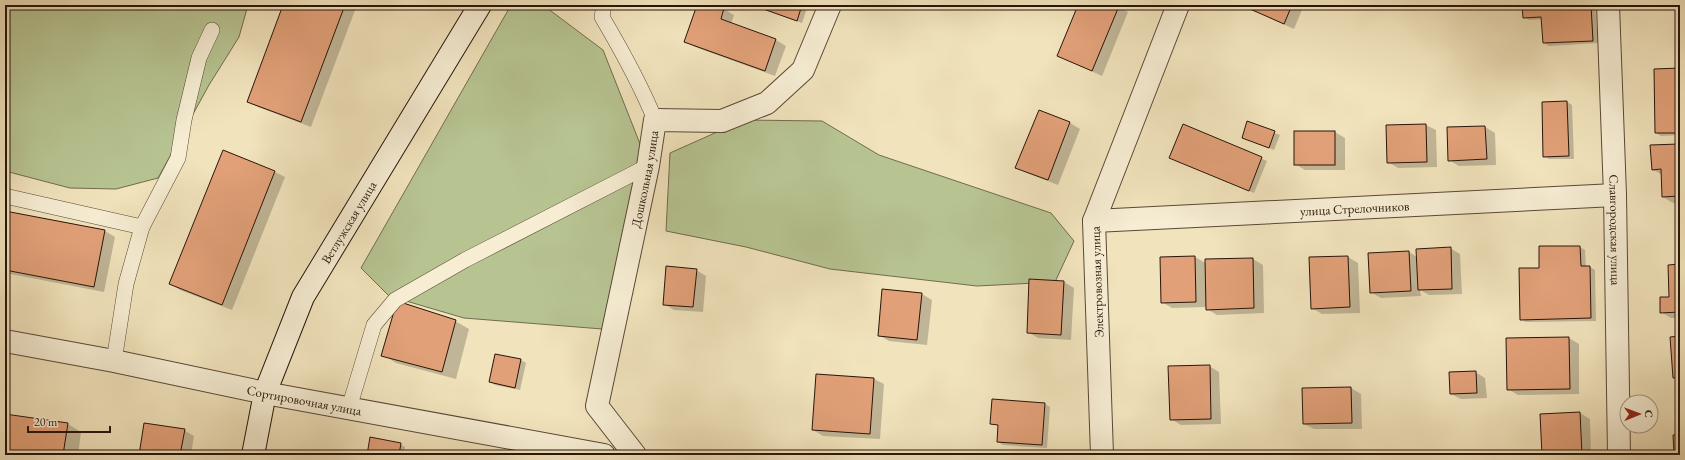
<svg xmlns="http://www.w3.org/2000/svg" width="1685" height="460" viewBox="0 0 1685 460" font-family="'EB Garamond',serif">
  <rect width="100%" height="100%" fill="#f1e3bc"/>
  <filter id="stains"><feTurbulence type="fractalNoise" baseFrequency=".005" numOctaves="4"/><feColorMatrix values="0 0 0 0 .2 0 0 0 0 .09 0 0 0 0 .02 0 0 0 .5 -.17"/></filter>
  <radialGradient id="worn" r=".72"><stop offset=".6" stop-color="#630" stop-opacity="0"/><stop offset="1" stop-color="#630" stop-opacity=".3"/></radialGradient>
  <!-- green -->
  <g fill="#b7c492" stroke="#706c4e">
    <path d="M5,5h243l-9,32 -30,48 -51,93 -42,11 -46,-1 -65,-17z"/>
    <path d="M511,5h32l60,45 41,104 -29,176 -151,-12 -75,-22 -28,-28z"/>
    <path d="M744,120l78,1 57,34 172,58 23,28 -19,41 -78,4 -147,-17 -84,-22 -80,-16 4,-78z"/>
  </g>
  <!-- shadow -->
  <g fill="#0003">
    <path d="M284,5h73l-46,122 -53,-20 -10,-6z"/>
    <path d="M698,5h14l12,4 10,6 -3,9 45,16 10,6 -11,30 -80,-29 -10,-6z"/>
    <path d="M756,5h52l-6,18 -41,-14z"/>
    <path d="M1079,5h35l14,7 -26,64 -44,-20z"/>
    <path d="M1241,5h63l-10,24z"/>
    <path d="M1523,5h72l3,38 -49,3 -5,-3 -1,-24 -14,1 -5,-3z"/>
    <path d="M1680,69v66l-19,1 -5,-3z"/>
    <path d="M1567,102l5,3 2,54h-25l-5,-3 -1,-53z"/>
    <path d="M1039,111l31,12 10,6 -22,56 -31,-12 -10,-6z"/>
    <path d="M1248,123l32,12 -6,15 -31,-12z"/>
    <path d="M1183,125l84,36 -13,32 -79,-33z"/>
    <path d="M1426,125l10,5 1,37 -39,1 -10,-6z"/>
    <path d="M1485,127l10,6 1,32 -37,1 -10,-6 -1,-32z"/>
    <path d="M1295,132h40l10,6v32h-40l-10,-6z"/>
    <path d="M1679,145l1,1v56l-7,1 -10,-6 -1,-22 -10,-6z"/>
    <path d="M224,151l51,21 10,5 -53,133 -52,-20 -9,-6z"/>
    <path d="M5,212l100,19 10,6 -11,55 -99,-19z"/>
    <path d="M1540,247h40l5,3 1,17h4l5,3 1,51 -70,1 -5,-3 19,-50z"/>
    <path d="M1450,248l10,6 2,40 -33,1 -9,-5 1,6 -40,2 -10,-6 38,-40 8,5z"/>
    <path d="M1195,257l11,6 47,-4 10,6 1,48 -47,2 -10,-6v-2l-35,1 -10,-6 -1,-44z"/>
    <path d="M1348,257l10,6 2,50 -38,1 -10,-6z"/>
    <path d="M1680,265v53h-9l-10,-6 9,-14z"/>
    <path d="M696,270l10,6 -3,36 -29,-2 -10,-6z"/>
    <path d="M1030,280l34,2 10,6 -3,52 -33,-2 -10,-6z"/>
    <path d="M922,294l10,6 -5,45 -38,-4 -10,-6z"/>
    <path d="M455,321l14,8 -13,50 -60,-16 -13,-8z"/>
    <path d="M1569,338l10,6v50l-61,1 -10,-6z"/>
    <path d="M495,355l26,5 5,3 -6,27 -25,-5 -5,-3z"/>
    <path d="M1209,366l10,6 2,52 -40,1 -10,-6z"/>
    <path d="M1475,372l10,6 2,20 -26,1 -10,-5z"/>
    <path d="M874,379l10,5 -4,55 -57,-3 -10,-6z"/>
    <path d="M1351,388l10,6 1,35h-48l-10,-5z"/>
    <path d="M1045,404l5,3 -3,41 -44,-3 -5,-3 1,-16 -8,-3z"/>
    <path d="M1580,413l10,6 1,36h-48z"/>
    <path d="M68,424l13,8 -3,23h-73v-30z"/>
    <path d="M184,430l10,6 -3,19h-51z"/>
    <path d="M400,444l5,3 -1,8h-36z"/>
  </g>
  <!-- building -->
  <g fill="#e1a078" stroke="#28140a">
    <path d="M283,5h62l-44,117 -54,-20z"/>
    <path d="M697,5h18l9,3 -3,11 55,20 -11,32 -81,-29z"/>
    <path d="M755,5h47l-5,16 -42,-15z"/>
    <path d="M1078,5l41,1 -27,65 -35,-15z"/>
    <path d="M1241,5h51l-8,19z"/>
    <path d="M1522,5h69l2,36 -50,2 -2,-26 -18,1z"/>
    <path d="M1680,68v65h-25l-1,-64z"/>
    <path d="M1567,101l2,55 -26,1 -1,-55z"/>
    <path d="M1039,110l31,12 -22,58 -33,-12z"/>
    <path d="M1247,121l28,10 -6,17 -27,-10z"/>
    <path d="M1183,124l79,33 -13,34 -80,-33z"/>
    <path d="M1426,124l1,38 -40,1 -1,-38z"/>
    <path d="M1485,126l2,33 -39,2 -1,-34z"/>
    <rect x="1294" y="131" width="41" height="34"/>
    <path d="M1679,144l1,52 -18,1 -1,-28 -9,1 -2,-25z"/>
    <path d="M223,150l52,21 -53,134 -53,-21z"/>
    <path d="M5,211l100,19 -11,57 -89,-17z"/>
    <path d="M1539,246h41l1,20h9l1,52 -71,2 -1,-52h20z"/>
    <path d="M1451,247l1,42 -34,1 -2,-41z"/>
    <path d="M1409,251l2,40 -41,2 -2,-40z"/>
    <path d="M1195,256l1,46 -35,1 -1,-46z"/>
    <path d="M1348,256l2,51 -39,2 -2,-52z"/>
    <path d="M1253,258l1,50 -48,2 -1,-51z"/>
    <path d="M1680,264v48l-20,1v-16h9l-1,-32z"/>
    <path d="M666,266l31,3 -4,38 -30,-2z"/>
    <path d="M1029,279l35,2 -3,54 -34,-2z"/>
    <path d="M882,289l40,4 -5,47 -39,-4z"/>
    <path d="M397,301l59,19 -14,52 -61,-16z"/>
    <path d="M1680,336v42h-7l-3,-41z"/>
    <path d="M1569,337l1,52 -63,1 -1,-52z"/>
    <path d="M495,354l26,5 -6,29 -26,-6z"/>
    <path d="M1210,365l1,54 -41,1 -2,-54z"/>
    <path d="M1476,371l1,22 -27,1 -1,-22z"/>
    <path d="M816,374l58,4 -4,56 -58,-4z"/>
    <path d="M1351,387l1,36 -49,1 -1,-36z"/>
    <path d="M992,399l53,4 -3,42 -45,-3 1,-17 -8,-1z"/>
    <path d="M1580,412l2,43h-40l-2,-41z"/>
    <path d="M5,414l63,9 -5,32h-58z"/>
    <path d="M144,423l41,6 -5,26h-41z"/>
    <path d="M1673,435h7v20h-6z"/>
    <path d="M370,437l31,6 -2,12h-32z"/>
  </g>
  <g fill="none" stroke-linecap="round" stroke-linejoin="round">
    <!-- service casing -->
    <g stroke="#5a4836" stroke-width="16">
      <g id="service">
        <path d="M604,5l-2,12c20,34 38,66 53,103"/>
        <path d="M5,196l137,31"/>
        <path d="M114,361l12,-77 16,-57 36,-69 6,-38 15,-62 13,-28"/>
        <path d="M349,408l25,-83 21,-25 70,-40 183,-94"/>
      </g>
    </g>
    <!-- minor casing -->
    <g stroke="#5a4836" stroke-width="24">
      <g id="minor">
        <path id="s1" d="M1608,5l7,190 4,260"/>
        <path id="s2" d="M1094,221l521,-26"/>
        <path id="s3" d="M5,341l109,20 151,32 339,62"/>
        <path id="s4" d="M635,455l-38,-49 51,-240 7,-46 67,1 45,-18 36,-33 27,-65"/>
        <path d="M1102,455l-8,-234 84,-216"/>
      </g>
    </g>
    <!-- secondary casing -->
    <g stroke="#28140a" stroke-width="24">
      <g id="secondary">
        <path id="s5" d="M253,455l12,-62 38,-96 177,-292"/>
      </g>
    </g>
    <!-- service -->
    <use href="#service" stroke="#f6edd3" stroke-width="15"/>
    <!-- minor -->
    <use href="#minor" stroke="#f6edd3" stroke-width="22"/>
    <!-- secondary -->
    <use href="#secondary" stroke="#f6edd3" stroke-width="22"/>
  </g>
  <g text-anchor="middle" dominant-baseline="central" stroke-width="3" stroke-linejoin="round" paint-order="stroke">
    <!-- street labels -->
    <g font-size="13" fill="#28140a" stroke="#f6edd3">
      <text stroke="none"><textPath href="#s4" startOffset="294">Дошкольная улица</textPath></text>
      <text stroke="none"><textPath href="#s2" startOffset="261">улица Стрелочников</textPath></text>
      <text stroke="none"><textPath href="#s5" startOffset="254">Ветлужская улица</textPath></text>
      <text stroke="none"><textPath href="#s1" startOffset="225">Славгородская улица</textPath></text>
      <text transform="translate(1097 282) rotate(-92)">Электровозная улица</text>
      <text stroke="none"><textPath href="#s3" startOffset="305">Сортировочная улица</textPath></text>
    </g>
  </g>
  <!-- margin -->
  <rect width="1685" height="460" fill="none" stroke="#f1e3bc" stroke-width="20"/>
  <rect x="6" y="6" width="1673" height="448" fill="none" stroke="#28140a" stroke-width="2"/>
  <rect x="10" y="10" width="1665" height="440" fill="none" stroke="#28140a"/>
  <!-- north arrow -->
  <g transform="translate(1639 414) rotate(89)"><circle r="19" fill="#f6edd3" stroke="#a49683"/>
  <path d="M0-3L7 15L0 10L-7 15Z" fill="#8f2418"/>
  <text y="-6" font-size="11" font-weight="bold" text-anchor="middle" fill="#28140a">С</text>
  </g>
  <!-- scale -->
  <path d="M28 426v6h82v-6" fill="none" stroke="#28140a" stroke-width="2"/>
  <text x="34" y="426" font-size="12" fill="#28140a" stroke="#f6edd3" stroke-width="3" paint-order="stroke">20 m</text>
  <rect width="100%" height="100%" filter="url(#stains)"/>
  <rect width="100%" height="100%" fill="url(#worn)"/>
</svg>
